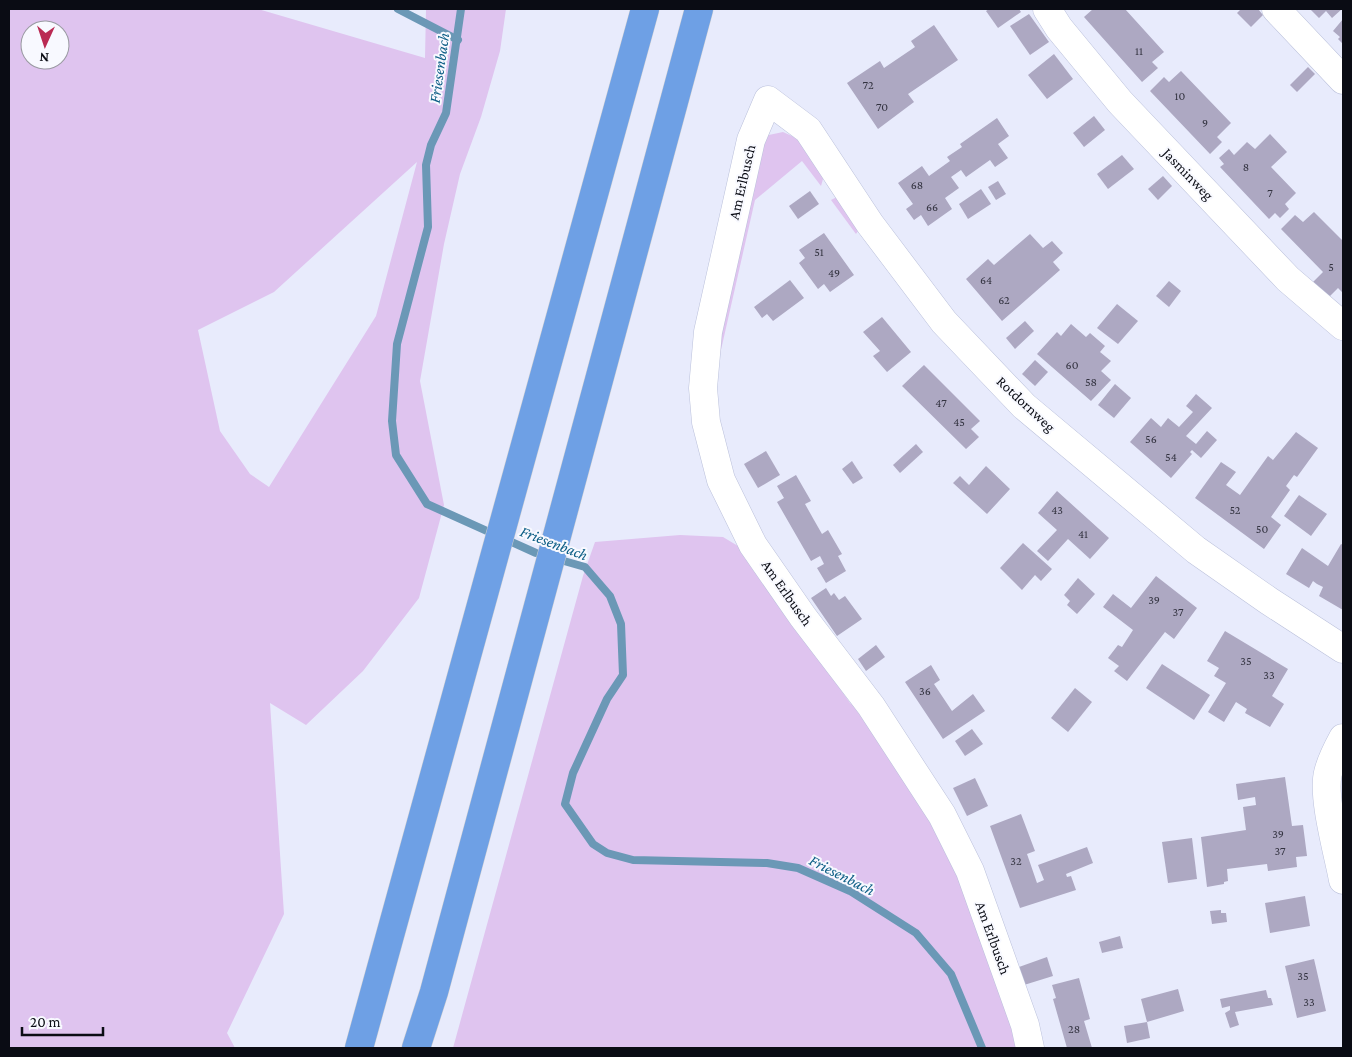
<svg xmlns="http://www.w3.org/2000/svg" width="1352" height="1057" viewBox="0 0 1352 1057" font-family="'Crimson Pro',serif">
  <rect width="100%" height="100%" fill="#e8ebfc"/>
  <!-- green -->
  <g fill="#dfc4ef" fill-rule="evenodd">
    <path d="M9,9h249l167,49 1,-49h80l-6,42 -19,66 -21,57 -16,70 -24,137 24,124 -25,93 -56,73 -57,54 -36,-22 14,211 -57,119 8,15h-226zM30,30h30v30h-30zM417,162l-41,154 -107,171 -19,-13 -30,-43 -22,-101 76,-38z"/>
    <path d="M783,132l18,8 24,32 -4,14 -19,-25 -47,39 -39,172 -10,14 58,-250z"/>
    <path d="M835,198h7l18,30 -4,6 -25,-34z"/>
    <path d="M680,535l43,2 20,12 107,154 18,12 72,117 23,51 56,165h-566l130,-472 12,-34z"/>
  </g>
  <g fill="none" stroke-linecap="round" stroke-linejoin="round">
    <!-- stream -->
    <g stroke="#6b98b6" stroke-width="8">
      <path d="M398,9l60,31"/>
      <path d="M461,9l-15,104 -15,32 -5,20 2,62 -31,117 -5,77 4,34 31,49 109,49 49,14 25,29 11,28 2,51 -16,24 -34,74 -8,31 28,40 14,9 26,7 134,3 31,5 52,23 66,42 35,41 31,74"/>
    </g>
  </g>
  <!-- building -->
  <g fill="#ada8c2">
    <path d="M989,9h30l2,3 -23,16 -12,-17z"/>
    <path d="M1093,9h32l39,43 -12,10 6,6 -16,14 -58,-65z"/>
    <path d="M1241,9h17l5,6 -12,12 -14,-14z"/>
    <path d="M1310,9h32l-10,9 -6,-7 -7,7z"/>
    <path d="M1029,14l20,28 -19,13 -20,-29z"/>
    <path d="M1343,19v25l-5,-5 2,-2 -7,-6z"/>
    <path d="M934,25l24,35 -50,34 6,8 -36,27 -31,-46 33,-22 4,7 31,-21 -4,-6z"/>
    <path d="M1054,54l19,25 -26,20 -19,-24z"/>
    <path d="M1308,67l7,7 -18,18 -7,-7z"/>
    <path d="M1181,71l50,52 -14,14 5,5 -12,12 -60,-63 14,-14 5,5z"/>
    <path d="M1094,116l11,14 -21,17 -11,-14z"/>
    <path d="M997,118l12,18 -11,8 10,14 -13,9 -5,-7 -24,17 -5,-7 -10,7 8,11 -14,10 7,11 -24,17 -7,-11 -7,5 -8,-11 7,-5 -15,-21 24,-17 7,10 21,-15 -3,-4 15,-10 -2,-3z"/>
    <path d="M1270,134l17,18 -16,15 25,26 -11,11 4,5 -9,9 -5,-5 -6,6 -49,-52 4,-3 -5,-6 10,-9 5,6 13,-13 8,7z"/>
    <path d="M1122,155l12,14 -26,20 -11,-15z"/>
    <path d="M1163,176l9,10 -14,14 -10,-11z"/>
    <path d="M998,181l8,13 -10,6 -8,-13z"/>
    <path d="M981,189l10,15 -23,15 -9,-15z"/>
    <path d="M810,191l9,13 -21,15 -9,-13z"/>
    <path d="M1314,212l29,29v52l-5,-5 -12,12 -16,-15 13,-13 -42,-43 14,-14 8,7z"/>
    <path d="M824,233l30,42 -24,17 -6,-8 -6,5 -19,-26 6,-5 -6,-8z"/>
    <path d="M1030,234l13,14 9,-7 11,12 -10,9 7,8 -58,51 -36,-42 22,-20 6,6z"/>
    <path d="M790,280l14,18 -31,23 -6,-7 -5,4 -8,-11z"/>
    <path d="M1169,281l12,10 -12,16 -13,-11z"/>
    <path d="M1117,304l21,17 -20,23 -21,-16z"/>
    <path d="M882,317l29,35 -24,20 -14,-16 7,-5 -17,-19z"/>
    <path d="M1025,321l9,10 -19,18 -9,-11z"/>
    <path d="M1071,324l15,13 4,-4 15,13 -5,6 11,9 -10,10 10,9 -20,21 -54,-47 20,-22 4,4z"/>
    <path d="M1035,360l13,12 -13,14 -13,-12z"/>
    <path d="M924,365l56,56 -9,8 8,8 -13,12 -64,-63z"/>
    <path d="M1115,384l16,14 -17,20 -16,-13z"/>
    <path d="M1196,394l16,14 -26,28 10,8 11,-13 10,9 -16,18 -9,-8 -2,2 2,2 -21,24 -41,-36 21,-24 10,9 7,-9 11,9 14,-15 -7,-6z"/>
    <path d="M1296,432l22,16 -21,29 -3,-2 -8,11 4,4 -19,27 10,8 -17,24 -69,-51 26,-36 15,10 -10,13 14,10 28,-39 5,4z"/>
    <path d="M916,444l7,8 -23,21 -7,-8z"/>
    <path d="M766,451l14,24 -22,13 -14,-24z"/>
    <path d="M852,461l11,17 -10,6 -11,-15z"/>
    <path d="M986,466l24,23 -23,25 -34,-31 7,-7 9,9z"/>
    <path d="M796,475l15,26 -6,3 9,16 8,14 6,-4 14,24 -4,2 8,15 -20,12 -9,-15 7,-4 -4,-8 -9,5 -34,-59 7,-4 -7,-12z"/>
    <path d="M1057,491l52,47 -19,21 -22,-20 -20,22 -11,-10 20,-21 -19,-17z"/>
    <path d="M1299,495l28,19 -16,22 -27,-20z"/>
    <path d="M1023,543l29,26 -11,12 -6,-6 -13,15 -22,-22z"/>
    <path d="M1341,544l2,1v65l-24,-14 4,-9 -6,-3 -4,-3 -4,7 -23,-14 16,-26 26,18z"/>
    <path d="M1156,576l41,32 -23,31 -9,-7 -38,49 -13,-10 5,-5 -11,-8 10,-13 4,2 11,-17 -30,-23 10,-13 18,14z"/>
    <path d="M1078,578l17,16 -18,20 -10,-9 3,-4 -6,-6z"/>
    <path d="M826,588l5,8 3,-3 5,7 6,-4 17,23 -25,17 -26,-38z"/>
    <path d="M1225,631l63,38 -16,27 12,8 -14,23 -25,-14 2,-4 -11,-7 -12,20 -16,-10 18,-29 -12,-7 5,-8 -12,-7z"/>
    <path d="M876,645l9,12 -19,14 -8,-12z"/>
    <path d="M1162,664l48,31 -16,25 -48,-32z"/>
    <path d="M931,665l9,15 -6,4 18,27 21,-17 12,17 -42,28 -38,-57z"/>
    <path d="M1075,688l17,14 -24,30 -17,-14z"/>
    <path d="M972,729l11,15 -18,12 -10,-15z"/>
    <path d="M1285,777l7,49 11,-1 4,31 -11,1 1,10 -29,4 -1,-7 -40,5 1,12 -4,1v2l-17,3 -6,-50 45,-7 -3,-23 13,-2 -1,-8 -17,3 -2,-16z"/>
    <path d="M975,778l13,28 -21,10 -14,-28z"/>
    <path d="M1021,814l14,37 -8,3 10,29 7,-3 -6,-15 49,-18 6,16 -27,11 1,3 4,-1 5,14 -56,18 -30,-82z"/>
    <path d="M1192,838l5,41 -29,4 -6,-41z"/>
    <path d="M1305,896l5,30 -40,7 -5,-30z"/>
    <path d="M1221,910v3h5l1,9 -15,2 -2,-13z"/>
    <path d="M1120,936l3,12 -21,5 -3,-11z"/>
    <path d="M1047,957l6,19 -29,9 -5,-18z"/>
    <path d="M1314,959l12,52 -29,7 -12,-52z"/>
    <path d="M1079,978l11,41 -6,2 8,27h-25l-14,-49 3,-1 -4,-13z"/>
    <path d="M1178,989l6,22 -37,11 -6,-23z"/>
    <path d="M1266,990l2,8h3l2,7 -38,7 4,13 -9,3 -5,-15 5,-3v-4l-8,2 -2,-9z"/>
    <path d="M1147,1022l3,16 -23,5 -3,-17z"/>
  </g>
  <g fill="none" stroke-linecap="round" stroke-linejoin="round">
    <!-- street casing -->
    <g stroke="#bbc1db" stroke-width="29">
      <g id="street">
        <path d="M1047,9l12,19 61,74 168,177 55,47"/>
        <path d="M1276,9l67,71"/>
        <path d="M1343,738c-6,11 -12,22 -15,35 -6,24 10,80 15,107"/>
        <path d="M1030,1048l-5,-23 -55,-154 -28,-56 -71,-109 -68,-89 -50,-72 -32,-65 -15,-58 -3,-34 5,-56 43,-192 17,-40 40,30 62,94 74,98 80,84 172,144 73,51 74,48"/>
      </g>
    </g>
    <!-- highway casing -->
    <g stroke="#ceced0" stroke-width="29">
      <g id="highway">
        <path d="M359,1048l286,-1039"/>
        <path d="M416,1048l18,-56 265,-983"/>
      </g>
    </g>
    <!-- street -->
    <use href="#street" stroke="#fff" stroke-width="28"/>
    <!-- highway -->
    <use href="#highway" stroke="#6ea0e5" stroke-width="28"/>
  </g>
  <g text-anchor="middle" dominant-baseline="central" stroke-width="4" stroke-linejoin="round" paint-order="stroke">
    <!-- number labels -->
    <g font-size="12" fill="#333340">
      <text x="1139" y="51">11</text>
      <text x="868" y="85">72</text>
      <text x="1180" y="96">10</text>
      <text x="882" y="107">70</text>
      <text x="1205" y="123">9</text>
      <text x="1246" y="167">8</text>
      <text x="917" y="185">68</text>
      <text x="1270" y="193">7</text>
      <text x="932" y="207">66</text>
      <text x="819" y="252">51</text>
      <text x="1331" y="267">5</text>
      <text x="834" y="273">49</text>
      <text x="986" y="280">64</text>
      <text x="1004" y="300">62</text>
      <text x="1072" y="365">60</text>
      <text x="1091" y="382">58</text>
      <text x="941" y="403">47</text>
      <text x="959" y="422">45</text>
      <text x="1151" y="439">56</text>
      <text x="1171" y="457">54</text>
      <text x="1057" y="510">43</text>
      <text x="1235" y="510">52</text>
      <text x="1262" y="529">50</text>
      <text x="1083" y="534">41</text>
      <text x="1154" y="600">39</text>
      <text x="1178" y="612">37</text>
      <text x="1246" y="661">35</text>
      <text x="1269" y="675">33</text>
      <text x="925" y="691">36</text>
      <text x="1278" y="834">39</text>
      <text x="1280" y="851">37</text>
      <text x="1016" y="861">32</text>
      <text x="1303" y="976">35</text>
      <text x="1309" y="1002">33</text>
      <text x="1074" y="1029">28</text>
    </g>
    <!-- street labels -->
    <g font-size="15" fill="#0a0c14" stroke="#f8f9ff">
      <text transform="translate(1188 174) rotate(46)">Jasminweg</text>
      <text transform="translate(742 182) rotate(-77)">Am Erlbusch</text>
      <text transform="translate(1026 404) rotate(43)">Rotdornweg</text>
      <text transform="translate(787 593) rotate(55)">Am Erlbusch</text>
      <text transform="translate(993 938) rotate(70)">Am Erlbusch</text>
    </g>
    <!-- water labels -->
    <g font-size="16" font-style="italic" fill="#0d5e86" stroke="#f8f9ff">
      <text transform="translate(439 68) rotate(-82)">Friesenbach</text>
      <text transform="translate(554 543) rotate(21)">Friesenbach</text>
      <text transform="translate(842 875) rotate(27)">Friesenbach</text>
    </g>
  </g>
  <!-- border -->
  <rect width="1352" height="1057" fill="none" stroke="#0a0c14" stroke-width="20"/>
  <!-- north arrow -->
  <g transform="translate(45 45) rotate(183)"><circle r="24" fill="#f8f9ff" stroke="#999aa1"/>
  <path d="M0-4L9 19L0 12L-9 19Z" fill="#ba2a53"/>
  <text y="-8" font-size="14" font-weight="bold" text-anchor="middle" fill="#0a0c14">N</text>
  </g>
  <!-- scale -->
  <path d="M22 1027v8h81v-8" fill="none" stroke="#0a0c14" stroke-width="2.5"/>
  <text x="30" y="1027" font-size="15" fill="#0a0c14" stroke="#f8f9ff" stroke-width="4" paint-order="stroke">20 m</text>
</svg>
